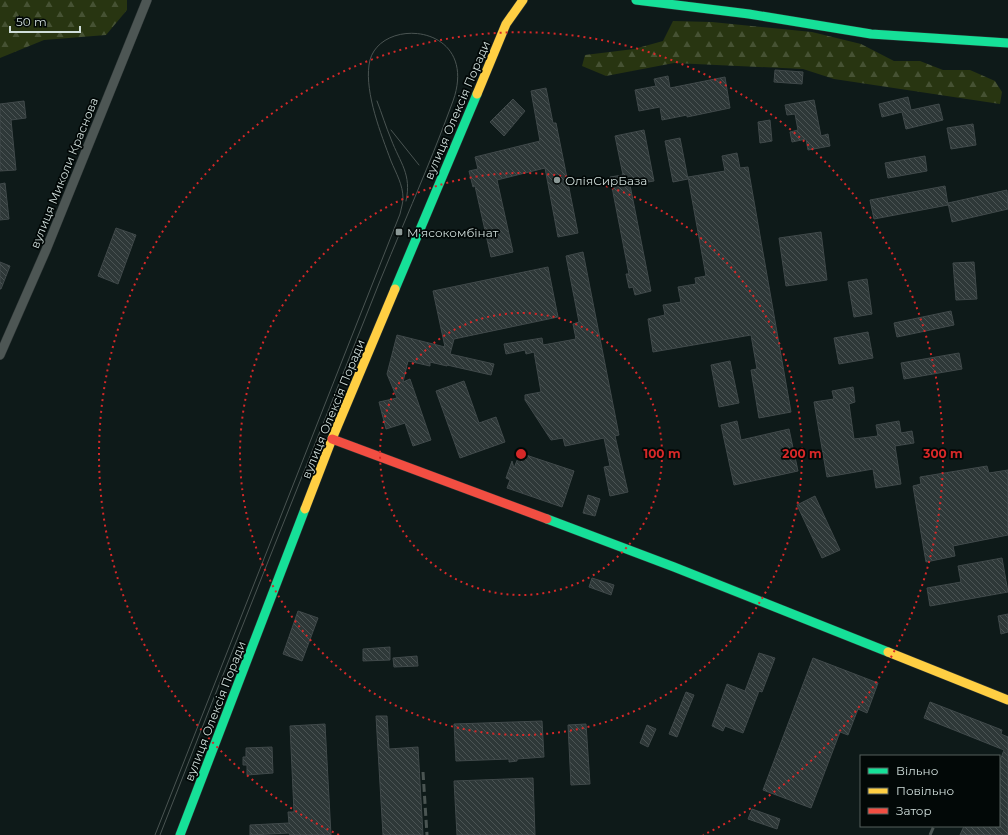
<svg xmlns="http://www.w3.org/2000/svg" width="1008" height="835" viewBox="0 0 1008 835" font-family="Montserrat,sans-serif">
  <defs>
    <pattern id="forest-firs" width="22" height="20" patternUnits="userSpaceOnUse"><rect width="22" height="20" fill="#283511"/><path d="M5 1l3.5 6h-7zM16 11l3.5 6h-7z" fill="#465233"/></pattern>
    <pattern id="building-back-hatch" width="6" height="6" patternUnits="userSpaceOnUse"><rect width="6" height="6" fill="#2e3838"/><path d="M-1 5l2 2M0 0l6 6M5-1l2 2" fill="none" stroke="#4b5454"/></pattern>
  </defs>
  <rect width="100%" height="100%" fill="#0e1a19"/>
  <!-- forest -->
  <g fill="url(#forest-firs)">
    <path d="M0,0h127v10l-21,25 -62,5 -44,18z"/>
    <path d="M673,21l39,1 100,10 49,12 33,17h26l23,9h27l25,11 7,11 -2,12 -166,-25 -31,-10 -129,-6 -68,13 -24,-10 3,-11 49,-6 29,-8z"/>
  </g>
  <!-- building -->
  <g fill="url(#building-back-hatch)" stroke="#40494a">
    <path d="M775,70l28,2 -1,12 -28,-2z"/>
    <path d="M668,76l2,12 55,-11 5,31 -43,9v-2l-25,5 -2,-13 -21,4 -4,-21 21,-4 -2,-7z"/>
    <path d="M546,88l7,35h3l22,110 -20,4 -13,-69 -48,12 16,72 -22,5 -16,-71 -2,1 -4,-16 9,-2 -3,-12 65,-16 -9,-50z"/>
    <path d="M908,97l3,13 28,-6 4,16 -37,9 -4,-17 -20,5 -3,-13z"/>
    <path d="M513,99l12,12 -21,25 -14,-14z"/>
    <path d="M814,100l7,36 7,-2 2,12 -22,4 -2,-11 -14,3 -2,-10 8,-2 -3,-16 -8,1 -2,-10z"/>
    <path d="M24,101l2,17 -15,2 5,50 -16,1v-67z"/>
    <path d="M770,120l2,21 -12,2 -2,-21z"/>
    <path d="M973,124l3,21 -25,4 -4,-21z"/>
    <path d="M644,130l10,51 -24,4 21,106 -16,4 -2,-8 -4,1 -3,-14h3l-19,-97 13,-2 -8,-39z"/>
    <path d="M680,138l8,41 -15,3 -8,-41z"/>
    <path d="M737,153l3,15 8,-1 43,245 -32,6 -8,-48 6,-1 -6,-34 -98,17 -5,-33 17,-4 -2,-10 18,-3 -3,-15 18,-3 -1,-6 11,-2 -18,-99 37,-6 -3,-15z"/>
    <path d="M925,156l2,15 -39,7 -3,-15z"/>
    <path d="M5,183l4,36 -9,1v-36z"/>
    <path d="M945,186l3,19 -74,14 -4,-19z"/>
    <path d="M1007,190l1,19 -56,13 -4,-19z"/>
    <path d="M116,228l20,7 -18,49 -20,-8z"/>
    <path d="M821,232l6,48 -41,6 -7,-48z"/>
    <path d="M583,252l36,183 -4,1 13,56 -18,4 -6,-29 6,-1 -6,-28 -39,8 -2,-8 -12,2 -26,-40v-5l16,-3 -7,-40 -8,2 -1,-4 -19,4 -2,-10 38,-6 1,7 33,-6 -3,-15 6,-2 -13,-66z"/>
    <path d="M0,262l10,4 -9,23h-1z"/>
    <path d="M974,262l3,37 -21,1 -3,-37z"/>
    <path d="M548,267l10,50 -104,22 -4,15 44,10 -3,11 -44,-10v1l-17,-4v4l-22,-5 -5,21 7,-3 21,61 -18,6 -8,-23 -19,6 -7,-27 18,-4 -10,-24 10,-39 48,12 -12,-56z"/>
    <path d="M867,279l5,35 -18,3 -6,-35z"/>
    <path d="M951,311l3,14 -57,12 -3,-14z"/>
    <path d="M868,332l5,26 -34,6 -5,-26z"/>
    <path d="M959,353l3,16 -58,10 -3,-16z"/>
    <path d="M730,361l9,42 -20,4 -8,-42z"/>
    <path d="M464,381l15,42 17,-6 9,25 -45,16 -24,-67z"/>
    <path d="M853,387l2,15 -6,2 5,35 24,-3 -2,-11 23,-4 2,12 11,-2 2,12 -19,3 6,38 -25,4 -3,-19 -46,8 -13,-75 20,-3 -2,-8z"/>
    <path d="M737,421l4,19 48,-11 9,42 -64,14 -13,-60z"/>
    <path d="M520,453l54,18 -12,36 -55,-19 3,-8 -4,-2 6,-17 2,7z"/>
    <path d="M987,466l2,7 19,-3v65l-55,11 2,10 -29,6 -13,-76 8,-2 -1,-7z"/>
    <path d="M588,495l12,4 -5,17 -12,-3z"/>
    <path d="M815,496l25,54 -18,8 -25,-53z"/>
    <path d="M1002,558l6,34 -78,14 -3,-18 34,-6 -3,-16z"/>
    <path d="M592,578l22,7 -3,10 -22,-8z"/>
    <path d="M298,611l20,7 -16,43 -19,-7z"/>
    <path d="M1008,614v18l-7,2 -3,-18z"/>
    <path d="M390,647v13l-27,1v-12z"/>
    <path d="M759,653l16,5 -13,34 -3,-1 -16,42 -18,-7 -2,5 -11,-5 15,-42 18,7z"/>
    <path d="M417,656l1,10 -24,1 -1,-9z"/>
    <path d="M813,658l65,25 -11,30 -9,-4 -10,26 -8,-3 -29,76 -48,-18z"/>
    <path d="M686,692l8,3 -17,42 -8,-3z"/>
    <path d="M930,702l72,28 -1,4 7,3v98h-48l4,-9h35v-63l5,-13 -80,-32z"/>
    <path d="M376,716h11l2,33 29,-2 5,88h-40z"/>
    <path d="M542,721l2,36 -27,2v2l-8,1v-3l-53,2 -2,-37z"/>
    <path d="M325,724l6,111h-41l-1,-2 -39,2v-10l39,-2 -1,-11h6l-4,-86z"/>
    <path d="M586,724l4,60 -19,1 -3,-60z"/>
    <path d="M647,725l9,4 -8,18 -8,-4z"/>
    <path d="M272,747l1,26 -26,2v-10h-4v-8h3v-9z"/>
    <path d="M533,778l2,57h-78l-3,-54z"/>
    <path d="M752,809l28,10 -3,10 -29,-10z"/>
  </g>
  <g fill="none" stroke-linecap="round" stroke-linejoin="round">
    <!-- street casing -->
    <g stroke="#2c3434" stroke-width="10">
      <path id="street" d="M0,355l46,-105 101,-250"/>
    </g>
    <!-- fast casing -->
    <g stroke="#2c3434" stroke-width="10">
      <g id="fast">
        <path d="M636,0l113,14 122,20 137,9"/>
        <path d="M395,289l82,-195"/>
        <path d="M547,519l127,48 214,85"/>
        <path d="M180,835l125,-326"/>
      </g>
    </g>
    <!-- slow casing -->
    <g stroke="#2c3434" stroke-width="10">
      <g id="slow">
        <path d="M477,94l29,-70 17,-24"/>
        <path d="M305,509l27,-70 63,-150"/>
        <path d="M888,652l120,48"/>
      </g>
    </g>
    <!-- jam casing -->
    <g stroke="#2c3434" stroke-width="10">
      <path id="jam" d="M332,439l215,80"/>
    </g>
    <!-- street -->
    <use href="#street" stroke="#4d5654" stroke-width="9"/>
    <!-- fast -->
    <use href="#fast" stroke="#16e098" stroke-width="9"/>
    <!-- slow -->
    <use href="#slow" stroke="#ffcf43" stroke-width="9"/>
    <!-- jam -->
    <use href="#jam" stroke="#f24e42" stroke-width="9"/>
    <!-- tram -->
    <g stroke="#4a5452" stroke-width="1">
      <path d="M377,101c5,13 9,26 14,38 9,24 21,35 15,62"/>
      <path d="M391,130l28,35"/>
      <path d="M155,835l245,-621c1,-5 3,-11 3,-16 0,-13 -7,-25 -12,-37 -10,-27 -26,-67 -22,-96 6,-50 112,-43 84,36 -25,69 -56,136 -83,205 -70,176 -141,352 -210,529"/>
    </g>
    <!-- rail -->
    <g stroke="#4a5452" stroke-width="3" stroke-dasharray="8 4" stroke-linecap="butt">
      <path d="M423,772l4,63"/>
      <path d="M930,835l4,-9"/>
    </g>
  </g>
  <!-- distance rings -->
  <g fill="none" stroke="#d62828" stroke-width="2" stroke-dasharray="2 4">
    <circle cx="521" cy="454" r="141"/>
    <circle cx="521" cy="454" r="281"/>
    <path d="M339 835A422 422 0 1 1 703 835"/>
  </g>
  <!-- markers -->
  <g fill="#8c9997" stroke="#020807" stroke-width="1.5">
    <circle cx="557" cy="180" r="4"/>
    <rect x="395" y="228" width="8" height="8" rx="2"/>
  </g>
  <g text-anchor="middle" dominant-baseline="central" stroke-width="3.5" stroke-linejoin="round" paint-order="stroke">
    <!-- street labels -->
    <g font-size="12" fill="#d0dedb" stroke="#020807">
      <text transform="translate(457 110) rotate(-67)">вулиця Олексія Поради</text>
      <text transform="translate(64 173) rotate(-68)">вулиця Миколи Краснова</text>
      <text transform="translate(333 409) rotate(-68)">вулиця Олексія Поради</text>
      <text transform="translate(215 711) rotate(-69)">вулиця Олексія Поради</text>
    </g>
    <!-- poi labels -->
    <g font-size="12" fill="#d0dedb" stroke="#020807" text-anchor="start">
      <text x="565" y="180">ОліяСирБаза</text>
      <text x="407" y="232">М'ясокомбінат</text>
    </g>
  </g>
  <circle cx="521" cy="454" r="6" fill="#d62828" stroke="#020807" stroke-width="2"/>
  <g font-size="12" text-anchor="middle" font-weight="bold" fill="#d62828" stroke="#020807" stroke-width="3.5" stroke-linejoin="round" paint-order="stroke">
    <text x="662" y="458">100 m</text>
    <text x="802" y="458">200 m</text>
    <text x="943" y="458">300 m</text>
  </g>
  <!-- legend -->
  <rect x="860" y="755" width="140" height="72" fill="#020807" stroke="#545e5c"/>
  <rect x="868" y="768" width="20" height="6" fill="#16e098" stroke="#545e5c"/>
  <text x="896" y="775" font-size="12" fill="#d0dedb">Вільно</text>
  <rect x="868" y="788" width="20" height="6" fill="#ffcf43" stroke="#545e5c"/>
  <text x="896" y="795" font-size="12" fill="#d0dedb">Повільно</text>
  <rect x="868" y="808" width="20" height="6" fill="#f24e42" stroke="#545e5c"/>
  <text x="896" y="815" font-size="12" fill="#d0dedb">Затор</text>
  <!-- scale -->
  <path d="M10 26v6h70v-6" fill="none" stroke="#d0dedb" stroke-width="2"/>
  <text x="16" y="26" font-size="12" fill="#d0dedb" stroke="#020807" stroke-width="3" paint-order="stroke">50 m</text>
</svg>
